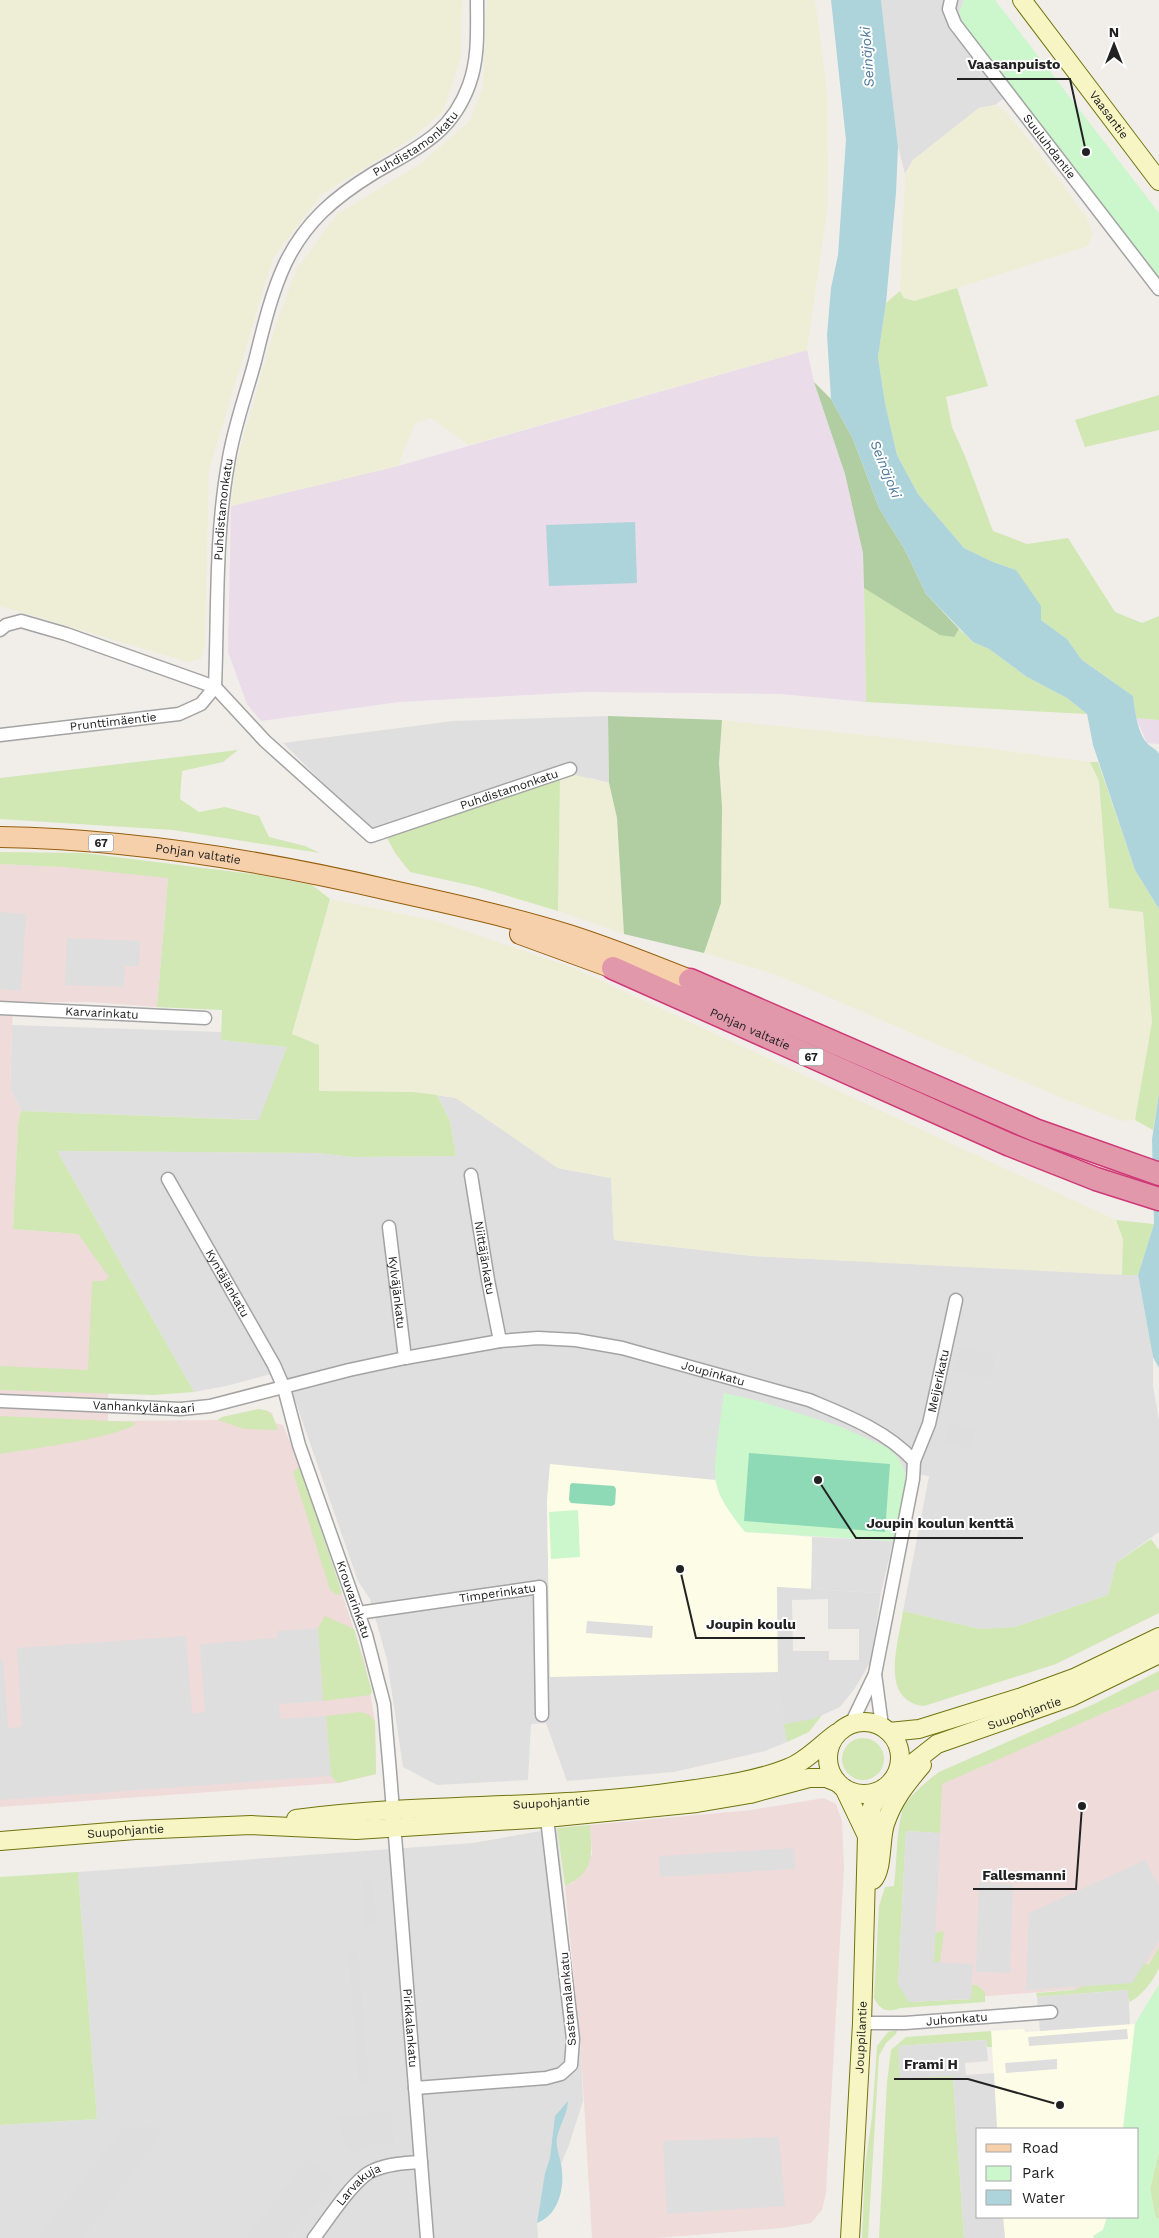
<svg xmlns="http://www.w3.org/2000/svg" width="1159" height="2238" viewBox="0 0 1159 2238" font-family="'Work Sans',sans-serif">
  <rect width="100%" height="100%" fill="#f1eeea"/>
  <!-- residential -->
  <g fill="#e0dfdf">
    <path d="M881,0h83l-5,12 4,12 51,66 -19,15 -16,3 -66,52 -8,14 -7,-27z"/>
    <path d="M608,716l1,67 -18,-5 -220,53 -88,-88 170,-22z"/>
    <path d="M12,1025l209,7v8l66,7 -27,73 -239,-9 -11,-22z"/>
    <path d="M437,1095l19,3 102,70 53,10 3,62 139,16 385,19 15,82v29l6,34v112l-43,31 -8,32 -93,32 -35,2 -77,-18 26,-135 -24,-4 -7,-14 -174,-65 -9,87 -165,-15 -3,36 3,175 228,-4 9,70 -22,9 -91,21 -107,9 -21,-58 -15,1 -3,56 -91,5 -34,-18 -16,-107 -17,-61 -12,-18 -62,-178 -21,-30 -49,13 -32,6 -137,-241 261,2 34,4 104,-1 -6,-35z"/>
    <path d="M812,1537l81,4 -12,52 -70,-4z"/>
    <path d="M557,1828l24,224 2,49 -14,44 -32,78 1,15h-538v-113l97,-6 -19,-247 395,-29z"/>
  </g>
  <!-- commercial -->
  <g fill="#f0dbdb">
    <path d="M0,864l62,3 106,10 -11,130 -68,-5h-76l-3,87 11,22 -3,13 -5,105 65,5 32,43 -2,144 110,-1 4,-3 44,-7 6,3 3,10 8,2 17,42 65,196 10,58 1,53 -38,9 -338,24z"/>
    <path d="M1159,1681v266l-25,38 -224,17 29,-226z"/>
    <path d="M824,1798l12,6 6,17 2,47 -18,325 -4,17 -11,13 -28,5 -127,10h-64l-11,-186 -16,-166 8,-4 19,-28 -2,-29 161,-15z"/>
  </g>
  <!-- industrial -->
  <g fill="#eadce8">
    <path d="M807,350l7,32 31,92 18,79 3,149 -85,-8 -197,-2 -185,10 -138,19 -14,-17 -19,-52 3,-146 167,-40z"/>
    <path d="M1136,718l23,2v24l-12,-1z"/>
  </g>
  <!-- education -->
  <g fill="#fdfce7">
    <path d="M550,1464l165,16 5,16 25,35 67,6 -1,52 -34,-2 1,85 -228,5 -3,-176z"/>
    <path d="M1135,2024l-12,105h-126l-6,-98 33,-2 1,3z"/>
    <path d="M1003,2217h104l-4,13 -10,6 1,2h-89z"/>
  </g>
  <!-- farmland -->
  <g fill="#eeeed7">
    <path d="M0,0h462l-1,58 -18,53 -32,28 -90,56 -48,63 -64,212 -4,173 -4,16 -13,3 -188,-56z"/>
    <path d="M487,0h328l12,91 1,114 -21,145 -338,95 -38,-27 -16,5 -17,43 -167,40 5,-42 38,-134 22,-60 41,-56 83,-50 49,-42 14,-35z"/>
    <path d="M995,105l9,5 28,33 55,75 6,15 -5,13 -150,48 -24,7 -10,-3 -4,-7 5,-117 8,-14 66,-52z"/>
    <path d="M722,720l264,28 104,14 9,19 10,127 34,4 9,110 -17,98 -13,1 -58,-22 -287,-124 -73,-22 17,-50 1,-96 -3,-44z"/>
    <path d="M571,774l38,9 8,35 7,116 -66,-23 2,-134z"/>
    <path d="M330,899l107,22 139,48 540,251 7,19 -1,36 -369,-19 -139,-16 -3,-62 -53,-10 -102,-70 -43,-6h-94v-47l-27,-11z"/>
  </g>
  <!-- grass -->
  <g fill="#d1e7b4">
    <path d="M957,288l31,98 -42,11 6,30 13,29 28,75 34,13 41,-6 47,74 27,11 17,-7v104l-23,-2 -3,-22 -51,-36 -15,-21 -26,-19 -25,-50 -23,-8 -29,-14 -46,-54 -21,-39 -12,-52 -7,-46 8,-54 14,-12 4,7 10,3z"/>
    <path d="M1159,395v35l-74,17 -10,-27z"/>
    <path d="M864,588l90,48 5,-7 14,13 16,7 38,28 40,21 20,16 -221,-12z"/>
    <path d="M238,750l-15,12 -41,9 -2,28 19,13 26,-5 34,9 10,21 36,9 15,7 -147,-23 -173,-11v-41z"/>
    <path d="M1090,762h8l37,108 24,39v185l-6,36 -18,-10 17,-98 -9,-110 -34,-4 -10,-127z"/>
    <path d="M560,777l-2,134 -80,-24 -68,-15 -15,-19 -10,-19z"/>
    <path d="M0,852l84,1 176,22 52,10 18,14 -38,135 27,11v46l94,1 24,3 13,26 6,35 -104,1 -34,-4 -261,-2 137,241 -41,3 -153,-5v-24l88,4 4,-89h13l4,-4 -31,-43 -65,-5 5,-105 3,-13 238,9 28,-73 -66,-7 1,-30 -65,-3 11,-129 -106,-11 -62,-3z"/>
    <path d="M1116,1220l38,4 -16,51h-16l1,-36z"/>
    <path d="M258,1409c15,1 15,8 20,21l-34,-1 -26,-9 4,-3z"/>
    <path d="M0,1416l133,6 3,2c-21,14 -106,25 -136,30z"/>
    <path d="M300,1467l42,126 -5,2 -7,-5 -37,-118z"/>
    <path d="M1151,1539l8,11v63l-103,51 -132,42c-46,-6 -25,-64 -21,-95l77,18 35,-2 93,-32 8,-32z"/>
    <path d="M325,1616l29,13 18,63 -2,3 -47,6 -5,-73z"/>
    <path d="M1159,1671v18l-217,95 -2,49 -34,-2 -8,154 12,17 61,-3 1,-14h5l8,7v10l-84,6c-13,4 -20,4 -27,-10l5,-92 6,-19 9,-1c3,-23 2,-53 8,-74 3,-13 26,-32 37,-40l155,-68z"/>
    <path d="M360,1712l8,2 7,7 1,53 -38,9 -7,-7 -5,-60z"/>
    <path d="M822,1715l-13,17 -22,10 -3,-18z"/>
    <circle cx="863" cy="1759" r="21"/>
    <path d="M590,1825c2,29 5,47 -25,61l-8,-58z"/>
    <path d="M78,1872l19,247 -97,6v-248z"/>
    <path d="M944,1931l-4,32 -6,4h-11l11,-10 1,-24z"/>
    <path d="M1159,1947c0,6 0,14 0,20 -3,11 -19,31 -30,35l-2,-12 -90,7 -1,-4 38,-3 66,-29 8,4z"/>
    <path d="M897,2030l-1,4 -10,9 -7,13 -11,182h-6l3,-72 7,-49 5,-71 11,-14z"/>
    <path d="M991,2031l1,16h-5l-1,-7 -88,6 55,30 11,162h-85l8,-156 4,-32 15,-13z"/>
    <path d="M1159,2152v66l-3,1 -6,-30z"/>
  </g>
  <!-- forest -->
  <g fill="#b1cda2">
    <path d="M814,382l17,17 22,40 26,69 26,42 21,44 33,35 -5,8 -14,-2 -76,-47 -1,-35 -18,-79z"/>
    <path d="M608,716l114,4 -3,43 3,44 -1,96 -17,50 -80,-19 -7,-116 -8,-35z"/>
  </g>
  <!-- park -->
  <g fill="#ccf6cc">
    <path d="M964,0h31l164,213v66l-196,-254 -4,-13z"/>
    <path d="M724,1393l35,8 80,25 49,22 10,10 7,14v19l-12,50 -148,-9c-12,-15 -25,-31 -29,-50 -4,-14 6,-71 8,-89z"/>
    <path d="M578,1510l2,47 -29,2 -2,-47z"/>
    <path d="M1159,1984v168l-9,37 6,30 3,-1v20h-65l-1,-2 10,-6 4,-13h31v-88h-15l12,-105z"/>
  </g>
  <!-- pitch -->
  <g fill="#8edab7">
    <path d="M749,1453l141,11 -5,68 -141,-11z"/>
    <path d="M572,1483l42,3 2,3 -1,15 -3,2 -41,-3 -2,-3 1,-15z"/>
  </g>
  <!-- parking -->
  <g fill="#dedede" fill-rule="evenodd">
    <path d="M0,912l26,2 -5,77 -21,-2z"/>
    <path d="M67,938l73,3 -1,25h-14l-1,21 -59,-2z"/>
    <path d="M960,1347l36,8 -6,24 -36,-8z"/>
    <path d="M948,1424l27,5 -4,19 -27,-5z"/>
    <path d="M777,1587l104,6 -10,68 -16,27 -15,19 -26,12 -30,5 -6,-52zM828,1599v30h31v31h-30v-9h-36l-1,-51z"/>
    <path d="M587,1621l66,5 -1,12 -66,-5z"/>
    <path d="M318,1628l5,73 -44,3 1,15 46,-3 5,60 -331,24v-140l3,-1 5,69 14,-1 -5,-79 169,-12 6,77 13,-1 -5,-68 77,-6v-7z"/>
    <path d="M906,1831l34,2 -6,129 39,2 -2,35 -61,3 -12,-17z"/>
    <path d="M794,1848l1,21 -135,8 -1,-21z"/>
    <path d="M1145,1860l14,26v55l-27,42 -106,7 3,-77z"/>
    <path d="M362,1880h11l3,46 -11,1z"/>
    <path d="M979,1882l34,2 -3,89 -34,-1z"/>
    <path d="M348,1952h10l11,133h-10z"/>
    <path d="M1128,1990l2,34 -90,7 -3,-34z"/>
    <path d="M1127,2029l1,10 -99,7 -1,-9z"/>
    <path d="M986,2040l2,21 -23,2 1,12 28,-2 3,56h-19v88h25l2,21h-41l-11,-162 -53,3 -2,-33z"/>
    <path d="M1057,2059v10l-51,4 -1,-10z"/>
    <path d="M392,2112l2,32 -28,1 -11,8 -11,-10 -6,-28z"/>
    <path d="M153,2126l9,6 -80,106h-44l86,-110z"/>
    <path d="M779,2137l6,69 -118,8 -4,-73z"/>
    <path d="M308,2158l26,21 -29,37 -17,22h-42z"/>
  </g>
  <!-- water -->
  <g fill="#aed4db">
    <path d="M831,0h50l17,147 -2,46 -10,110 -8,54 7,46 12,52 21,39 46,54 29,14 23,8 25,36v14l26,19 15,21 51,36c2,14 4,36 14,47 4,5 9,5 12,11v155l-24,-39 -42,-125 -6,-31 -20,-16 -40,-21 -38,-28 -16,-7 -47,-48 -21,-44 -26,-42 -26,-69 -22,-40 -4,-64 4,-47 7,-33 8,-115z"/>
    <path d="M635,522l2,61 -88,3 -3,-61z"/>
    <path d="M1159,1094v274l-6,-11 -15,-82 16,-51 -2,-85z"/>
    <path d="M568,2101c-1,14 -8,23 -11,37 -2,10 5,23 5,34 2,19 -5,44 -25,51l8,-50 5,-15 5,-42z"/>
  </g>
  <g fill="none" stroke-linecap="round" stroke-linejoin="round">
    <!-- street casing -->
    <g stroke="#a3a3a3" stroke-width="15">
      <g id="street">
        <path id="s1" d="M951,0l-2,9 6,15 204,265"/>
        <path id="s2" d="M0,630l6,-5 15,-4 45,13 149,53 50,54 106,95 199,-67"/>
        <path id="s3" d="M215,687c3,-74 0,-150 13,-223 5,-35 18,-69 27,-103 8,-32 16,-67 30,-97 20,-42 50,-67 89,-91 42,-25 77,-38 95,-88 10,-27 8,-56 8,-85"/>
        <path id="s4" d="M0,735l179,-21 22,-10 14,-17"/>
        <path id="s5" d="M0,1008l205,10"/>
        <path id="s6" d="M471,1175l17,105 12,61"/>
        <path id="s7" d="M168,1179l106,186 10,23 15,57 67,190 18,69 6,69 37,465"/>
        <path id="s8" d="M389,1227l16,131"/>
        <path id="s9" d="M0,1401l181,8 29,-3 139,-36 56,-12 95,-17 38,-3 38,2 46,8 187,52c36,15 78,31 105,61l-1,18 -38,195 -24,50"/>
        <path id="s10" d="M914,1461l15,-37 27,-124"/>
        <path id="s11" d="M358,1613l182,-26 2,128"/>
        <path d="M875,1674l7,52"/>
        <path id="s12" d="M862,2023h43l146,-11"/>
        <path d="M415,2088l131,-10 15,-4 10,-9 2,-26 -27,-229"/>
        <path id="s13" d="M314,2238c13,-17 40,-59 58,-67 15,-7 32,-8 49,-9"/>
      </g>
    </g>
    <!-- secondary casing -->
    <g stroke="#70740d" stroke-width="20">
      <g id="secondary">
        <path id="s14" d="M1022,0l137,181"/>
        <circle cx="864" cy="1758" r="36"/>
        <path d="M889,1732l30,-3 103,-32 52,-19 85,-41"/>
        <path id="s15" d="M895,1777l42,-33 134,-47 88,-43"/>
        <path d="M845,1790l22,46"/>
        <path id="s16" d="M296,1819c128,-17 257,-9 385,-28 35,-5 75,-10 107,-23 19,-7 33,-24 49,-35"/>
        <path id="s17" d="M0,1841l135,-11 116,-5 105,5 190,-12 151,-15 53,-9 59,-16h17l10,4"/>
        <path d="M873,1880c10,-10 7,-41 12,-56 8,-24 21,-40 37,-59"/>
        <path id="s18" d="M850,2238l12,-215 5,-187 5,-29 10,-17"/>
      </g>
    </g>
    <!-- primary casing -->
    <g stroke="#955e0b" stroke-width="22">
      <g id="primary">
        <path id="s19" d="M0,837c132,2 265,24 393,54 59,13 118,26 176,44 41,13 81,29 121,45"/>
        <path d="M520,934l93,34"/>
      </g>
    </g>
    <!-- highway casing -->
    <g stroke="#cf3775" stroke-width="25">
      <g id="highway">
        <path id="s20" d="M613,968l397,177 86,34 63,20"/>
        <path d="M690,980l345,150 124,44"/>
      </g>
    </g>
    <!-- street -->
    <use href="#street" stroke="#fff" stroke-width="12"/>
    <!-- secondary -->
    <use href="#secondary" stroke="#f6f5c3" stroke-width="18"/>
    <!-- primary -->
    <use href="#primary" stroke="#f6d0aa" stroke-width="20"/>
    <!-- highway -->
    <use href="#highway" stroke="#e298ab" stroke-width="22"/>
  </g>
  <g text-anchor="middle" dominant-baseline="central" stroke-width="4" stroke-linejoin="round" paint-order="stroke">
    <!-- shield labels -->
    <g fill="#fff" stroke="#646464" stroke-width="1">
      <rect x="88.5" y="834.5" width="25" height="17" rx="4"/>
      <rect x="798.5" y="1048.5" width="25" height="17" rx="4"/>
    </g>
    <g font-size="11" font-weight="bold" fill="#222">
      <text x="101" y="843">67</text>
      <text x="811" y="1057">67</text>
    </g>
    <!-- street labels -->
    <g font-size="12" fill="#222" stroke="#fff">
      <text stroke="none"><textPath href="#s14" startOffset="144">Vaasantie</textPath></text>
      <text stroke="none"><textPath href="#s3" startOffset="612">Puhdistamonkatu</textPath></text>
      <text stroke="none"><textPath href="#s1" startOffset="180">Suuluhdantie</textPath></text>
      <text stroke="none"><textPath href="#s3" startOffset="178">Puhdistamonkatu</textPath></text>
      <text stroke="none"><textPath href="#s4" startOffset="114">Prunttimäentie</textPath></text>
      <text stroke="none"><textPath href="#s2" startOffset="590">Puhdistamonkatu</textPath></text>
      <text stroke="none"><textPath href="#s19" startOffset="199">Pohjan valtatie</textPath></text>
      <text stroke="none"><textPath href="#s5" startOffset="102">Karvarinkatu</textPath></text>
      <text stroke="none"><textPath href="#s20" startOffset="150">Pohjan valtatie</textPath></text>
      <text stroke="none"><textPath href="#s6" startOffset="84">Niittäjänkatu</textPath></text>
      <text stroke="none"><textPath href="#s7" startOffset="120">Kyntäjänkatu</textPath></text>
      <text stroke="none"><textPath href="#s8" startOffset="66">Kylväjänkatu</textPath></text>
      <text stroke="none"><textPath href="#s9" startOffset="725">Joupinkatu</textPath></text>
      <text stroke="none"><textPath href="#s10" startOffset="84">Meijerikatu</textPath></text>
      <text stroke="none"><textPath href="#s9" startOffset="144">Vanhankylänkaari</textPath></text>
      <text stroke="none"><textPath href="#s11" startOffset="141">Timperinkatu</textPath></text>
      <text stroke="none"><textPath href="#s7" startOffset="462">Krouvarinkatu</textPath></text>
      <text stroke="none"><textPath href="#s15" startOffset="146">Suupohjantie</textPath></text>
      <text stroke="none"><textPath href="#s16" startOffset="256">Suupohjantie</textPath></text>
      <text stroke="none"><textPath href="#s17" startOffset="126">Suupohjantie</textPath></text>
      <text transform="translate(568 1999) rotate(-95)">Sastamalankatu</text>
      <text stroke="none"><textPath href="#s12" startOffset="95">Juhonkatu</textPath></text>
      <text stroke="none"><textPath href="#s7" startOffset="896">Pirkkalankatu</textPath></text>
      <text stroke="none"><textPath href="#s18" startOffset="201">Jouppilantie</textPath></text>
      <text stroke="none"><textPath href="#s13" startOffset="70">Larvakuja</textPath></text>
    </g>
    <!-- water labels -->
    <g font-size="14" font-style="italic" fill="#4d7a9c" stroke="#fff">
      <text transform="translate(867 57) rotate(-94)">Seinäjoki</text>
      <text transform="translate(886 469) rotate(68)">Seinäjoki</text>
    </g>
  </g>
  <!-- callouts -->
  <path fill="none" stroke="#222" stroke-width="2" d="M1086 152L1070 79H957M818 1480L856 1538H1023M680 1569L696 1638H805M1082 1806L1076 1889H973M1060 2105L968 2079H894"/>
  <g fill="#222" stroke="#fff" stroke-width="2">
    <circle cx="1086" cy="152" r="5"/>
    <circle cx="818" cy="1480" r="5"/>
    <circle cx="680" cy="1569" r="5"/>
    <circle cx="1082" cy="1806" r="5"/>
    <circle cx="1060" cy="2105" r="5"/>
  </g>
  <g font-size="14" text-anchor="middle" font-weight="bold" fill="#222" stroke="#fff" stroke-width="4" stroke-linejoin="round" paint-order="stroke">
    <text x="1014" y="69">Vaasanpuisto</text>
    <text x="940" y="1528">Joupin koulun kenttä</text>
    <text x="751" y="1629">Joupin koulu</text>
    <text x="1024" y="1880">Fallesmanni</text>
    <text x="931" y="2069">Frami H</text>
  </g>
  <!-- legend -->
  <rect x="976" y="2128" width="162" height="90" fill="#ffffff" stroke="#a7a7a7"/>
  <rect x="986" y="2144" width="25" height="8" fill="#f6d0aa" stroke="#a7a7a7"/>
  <text x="1022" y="2153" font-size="15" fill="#222222">Road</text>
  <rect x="986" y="2166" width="25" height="15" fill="#ccf6cc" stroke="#a7a7a7"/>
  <text x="1022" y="2178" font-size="15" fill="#222222">Park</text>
  <rect x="986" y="2190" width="25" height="15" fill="#aed4db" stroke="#a7a7a7"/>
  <text x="1022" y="2203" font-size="15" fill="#222222">Water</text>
  <!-- north arrow -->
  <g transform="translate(1114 45)" stroke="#ffffff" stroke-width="4" paint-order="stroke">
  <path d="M0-4L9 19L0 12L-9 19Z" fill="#222222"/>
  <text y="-8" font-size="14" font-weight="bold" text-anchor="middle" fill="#222222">N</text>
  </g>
</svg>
